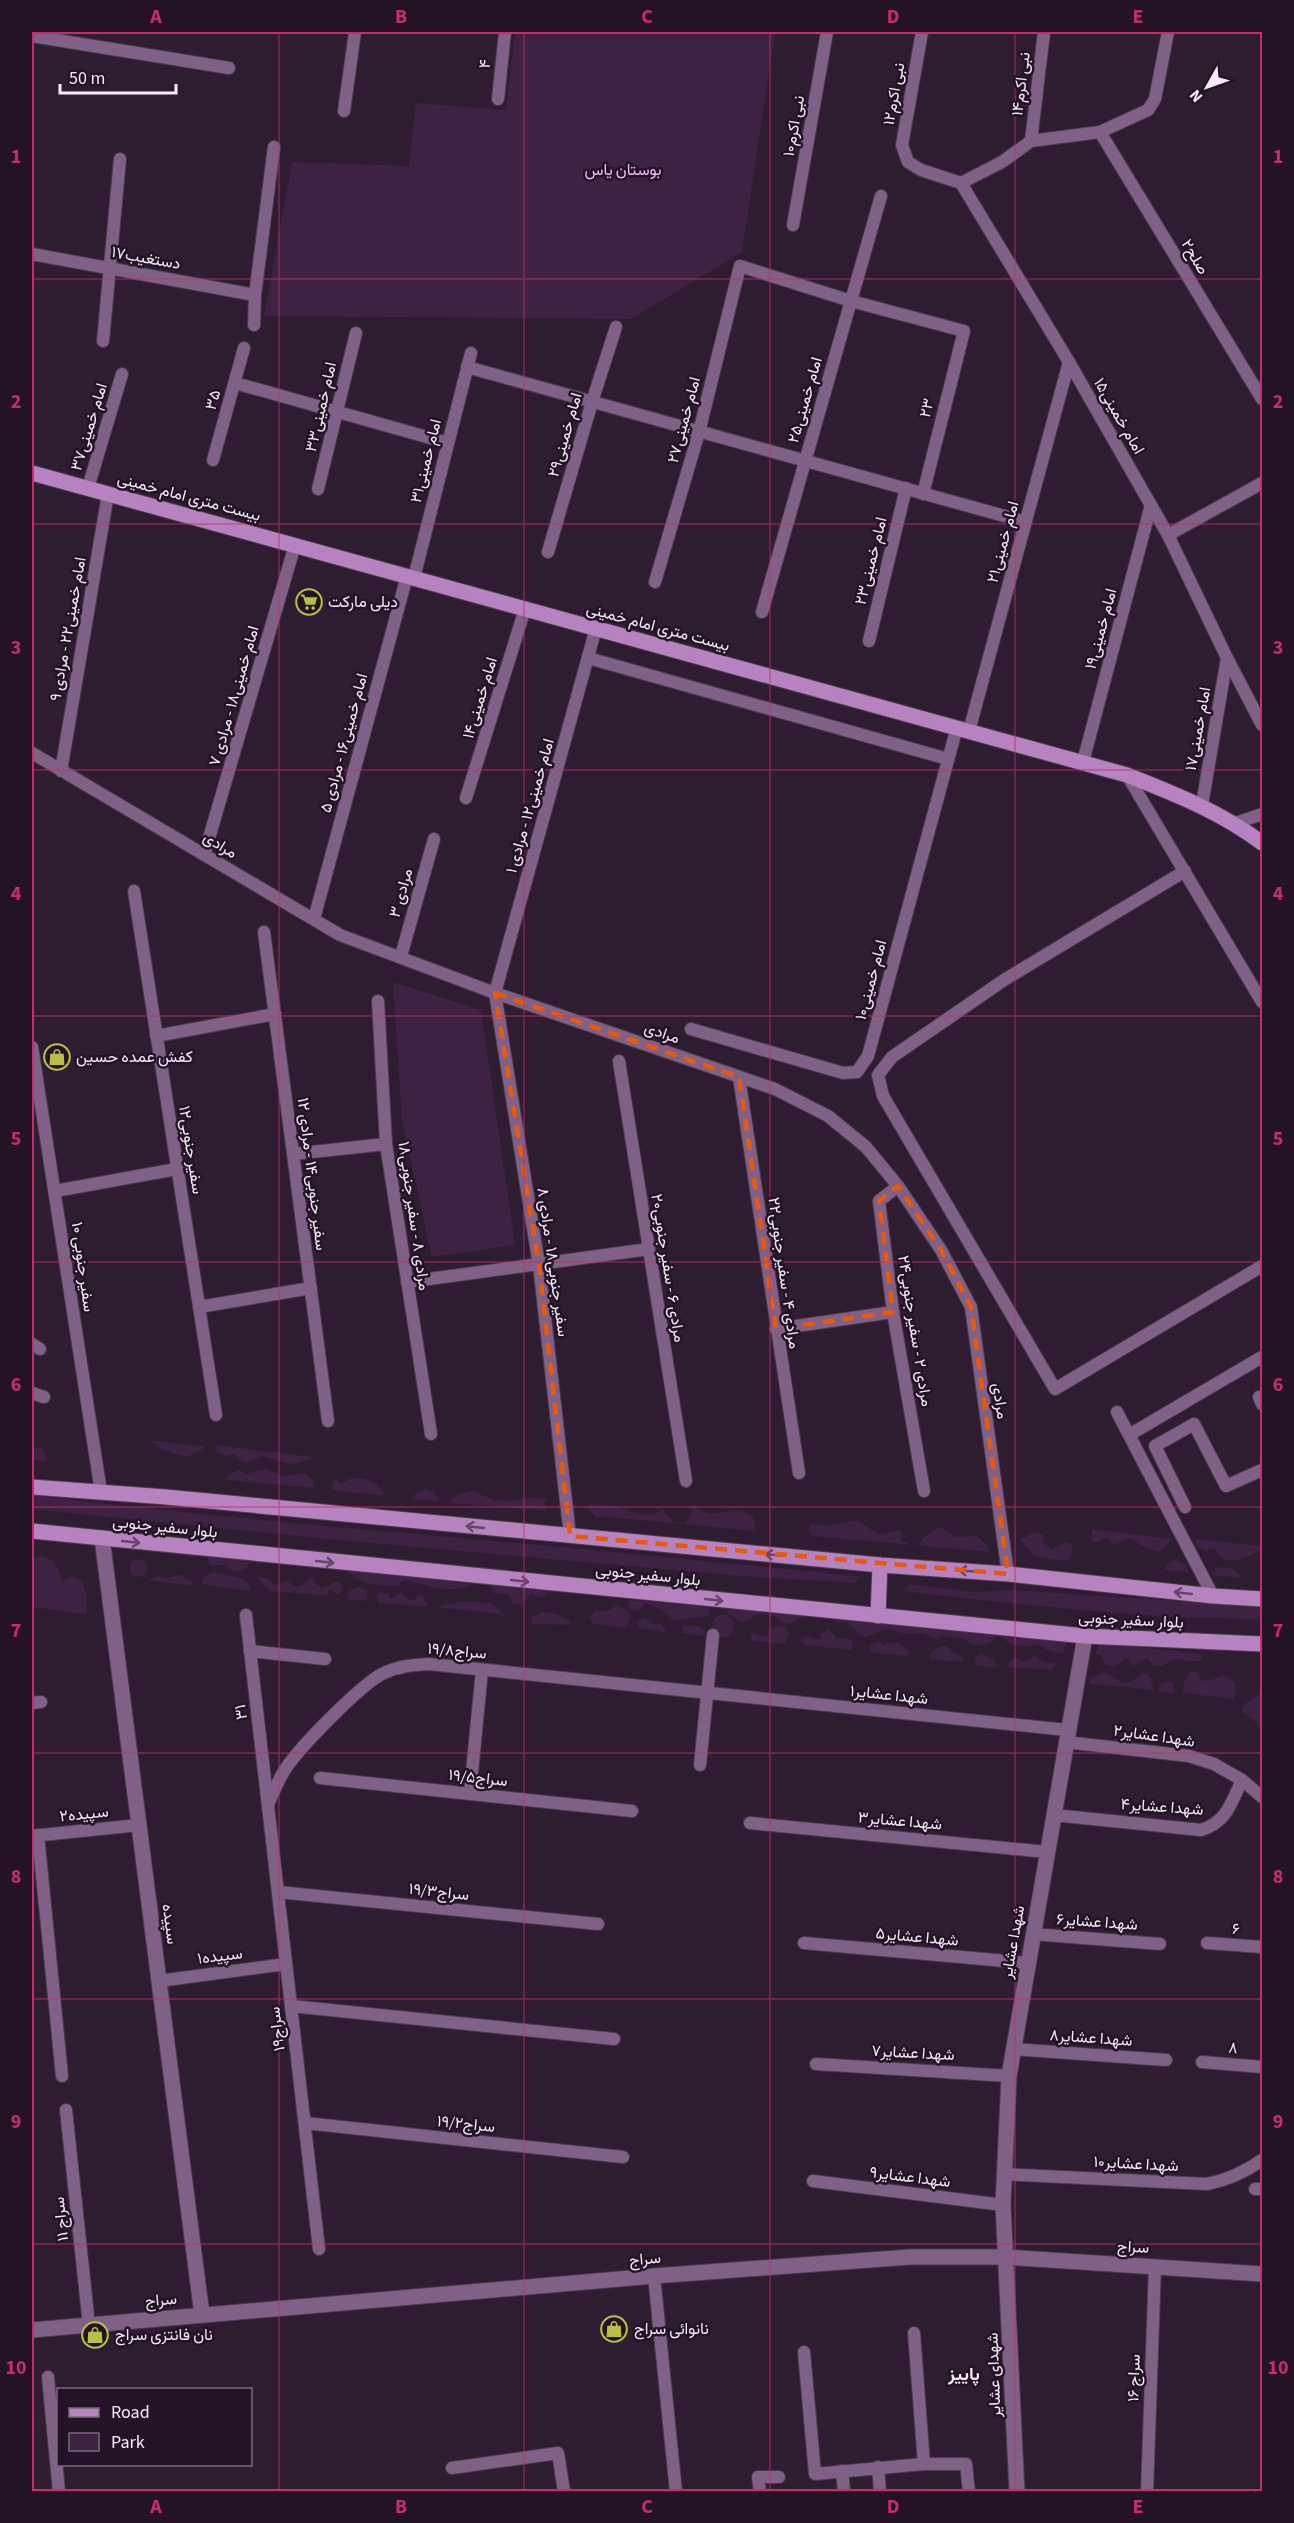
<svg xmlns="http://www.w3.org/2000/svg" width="1294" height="2523" viewBox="0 0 1294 2523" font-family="'Source Sans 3',Vazirmatn,sans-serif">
  <rect width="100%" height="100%" fill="#2e1d30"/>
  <!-- green -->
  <g fill="#3e2243">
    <path d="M515,32h260l-33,220 -111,67 -367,-3 28,-154 117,4 7,-63 90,7z"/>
    <path d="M393,982l88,28 34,235 -83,12 -30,-138z"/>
    <path d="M149,1440l57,7 -19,10 -22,-6z"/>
    <path d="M216,1445l97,12c-24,12 -28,5 -51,-1l-16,7 -7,-3 -5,-6 -9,2 -8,-4z"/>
    <path d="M32,1447l8,1 4,2 2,11 -14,-1z"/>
    <path d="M266,1469l18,8 20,-4 9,8 1,7 -87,-8 2,-5 10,-5 6,4z"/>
    <path d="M352,1478c16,-1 25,5 34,18l-55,-6 3,-10h3l3,4z"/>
    <path d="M424,1489l10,3 5,9 -27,-2 2,-4z"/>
    <path d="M472,1491l22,9 14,1 21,-4 18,2 -3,4 2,7 -97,-7 10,-9z"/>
    <path d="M32,1495c217,27 435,42 653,64 58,7 117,10 175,18l-5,6 -115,-7 -403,-36 -305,-31z"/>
    <path d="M591,1504c7,1 14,0 20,2 18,4 36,15 53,3l2,6 9,8h10l6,-8 1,-9 17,8 32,-4 12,7 3,14 -161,-15 -8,-9z"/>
    <path d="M857,1520l22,15 21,-5 2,11 16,6c5,-10 12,-17 23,-20l14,10 22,-1 10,9 2,7 -177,-16 -3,-7 2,-5 14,2z"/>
    <path d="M1092,1529l80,10 -13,13 -18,-6 -6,-6 -5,-2 -14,6h-4l-1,-4 -5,-3 -7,5 -7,-1z"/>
    <path d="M1034,1532l9,3v7l8,8 14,-8 5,1c4,7 4,12 -2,18 -24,-3 -35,0 -48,-23h6l2,-4z"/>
    <path d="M1194,1539l68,7v5c-10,3 -27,13 -38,8 -5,-2 -6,-8 -10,-11l-8,3 -7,-3z"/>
    <path d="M38,1556c17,2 20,9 24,25l11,-5 9,4 4,14 1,20 -55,-7v-47z"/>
    <path d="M208,1557l40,5h1l-3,7c-9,3 -15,3 -21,-4h-16z"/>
    <circle cx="139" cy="1568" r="9"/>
    <path d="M1173,1560l11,3 4,9 -23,-2 2,-6z"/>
    <path d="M1220,1567l13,1 8,10 -29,-3 4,-7z"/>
    <path d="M343,1570l129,14c-24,12 -44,0 -68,-4l-6,6c-11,0 -24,0 -35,-4 -8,-2 -9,-8 -20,-12z"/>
    <path d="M213,1572c12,3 30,3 37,15l-1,4 -48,-7 3,-7z"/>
    <path d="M175,1575h5l13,7v4l-45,-6 10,-4 9,3z"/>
    <path d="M257,1577l12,2 6,6 13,-4 6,5h7l9,-8h3l4,7 5,3 15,-7 5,4v6l-3,4 -9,-5 -4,5h-8l-49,-4z"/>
    <path d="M910,1584l64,8 39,-2 249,17v12c-120,0 -240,-14 -360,-28z"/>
    <path d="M485,1585l64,6 -6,7 -7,-1 -3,-5 -12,13 -8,-1 -5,-10 -15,-1 -2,-6z"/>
    <path d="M360,1587l7,4v10l-20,-2 3,-9z"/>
    <path d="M379,1592l10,2 1,4h3l8,-6 8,8 7,-1 2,-3 -3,-2 9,2 4,11 -49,-4 -4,-7z"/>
    <path d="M628,1600l82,7 -2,9 -34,4 -16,-12 -13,-5 -3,5 -8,3 -4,-4z"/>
    <path d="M464,1601l26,2 14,11 -69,-7z"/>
    <path d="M617,1605l10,5 4,7 -5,11 -33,-4 -3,-7 6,-7 10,2z"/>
    <path d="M726,1609l78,6 -13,9 -10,-2 -6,-6 -17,-2 -15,9 -15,-9z"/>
    <path d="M543,1612c12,1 22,3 29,13l-40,-1 -1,-7z"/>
    <circle cx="723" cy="1626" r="11"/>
    <path d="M645,1618l9,7 7,-2 5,7 -2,2 -26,-4 -1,-5 4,-4z"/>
    <path d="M834,1619l162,16 -5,7 -13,4 -7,-2 -7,-5 -23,-3 -4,4 -13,-7 -19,1 -17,-5 -23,8 -5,-2 -13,-14 -8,2z"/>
    <path d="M693,1625l10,3 2,8 -23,-3 2,-7z"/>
    <path d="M781,1625l5,2 3,6 -4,11 -32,-3 -3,-4 3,-4 13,4 6,-8z"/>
    <path d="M828,1629l9,10 9,-1 6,3 1,6 -3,3 -45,-5 -3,-5 4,-4 15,4 -1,-6z"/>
    <path d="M999,1636l68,4 -4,14 -18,-5 -6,-4c-17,3 -26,2 -40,-9z"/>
    <path d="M875,1642h7l1,3c11,-5 16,-2 25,6v5l-38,-3v-6z"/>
    <path d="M1099,1643l103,11v7h-14l-10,-3 -17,8h-7l-6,-7h-4l-10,7 -8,-9 -12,10 -8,-2 -5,-10 -5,-1z"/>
    <path d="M941,1646l7,1 6,7 10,3 -1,5 -33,-3 2,-8z"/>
    <path d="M981,1653l14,8 2,7 -21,-3 -1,-7z"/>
    <path d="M1034,1656l4,1 4,5 15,1 -6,7 -44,-3 4,-7 6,-2 4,4 6,-1z"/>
    <path d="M1103,1672l7,2 12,9 11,-2 9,-8h6l6,17 -64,-6 1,-6z"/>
    <path d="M1190,1672h8l3,8 8,1 15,-6 12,9 -2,15 -51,-6 1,-12z"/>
    <path d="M1168,1681l5,2 1,11 -16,-3 3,-8z"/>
    <path d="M1259,1694l3,1v32l-21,-16 6,-9z"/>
  </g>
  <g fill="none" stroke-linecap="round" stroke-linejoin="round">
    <!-- minor casing -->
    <g stroke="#4a3a4c" stroke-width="14">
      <g id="minor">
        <path d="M922,32l-20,113 6,17 13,8 40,13 108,179 99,173 59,123 35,67"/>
        <path d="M32,36l197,32"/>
        <path d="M498,99l7,-67"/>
        <path d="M344,111l11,-79"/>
        <path d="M1100,132l162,267"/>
        <path d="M1031,141l13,-109"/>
        <path d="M961,183l41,-21 29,-21 69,-9 48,-22 7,-11 13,-67"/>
        <path d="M793,225l34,-193"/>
        <path d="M32,254l223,41"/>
        <path d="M254,325l1,-30 19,-148"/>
        <path d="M103,341l17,-182"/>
        <path d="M467,367l559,155"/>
        <path d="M235,383l213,60"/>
        <path d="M213,460l31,-112"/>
        <path d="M88,488l34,-114"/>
        <path d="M318,489l38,-156"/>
        <path d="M1168,535l94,-52"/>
        <path d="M548,552l44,-150 24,-75"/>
        <path d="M414,578l57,-225"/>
        <path d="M655,582l44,-150 41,-166 111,35 113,30 -41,163"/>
        <path d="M762,612l119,-416"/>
        <path d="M869,641l37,-153"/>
        <path d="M588,658l360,101"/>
        <path d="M969,731l100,-369"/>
        <path d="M32,753l308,182 155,58 280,96 53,27 38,31 32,39 43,64 30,57 37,267"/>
        <path d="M1083,762l68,-257"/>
        <path d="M61,771l47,-277"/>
        <path d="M1127,775l135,227"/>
        <path d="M466,798l59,-189"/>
        <path d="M1202,805l25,-147"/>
        <path d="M1236,823l26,-9"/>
        <path d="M204,855l91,-310"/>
        <path d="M1185,871l-181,109 -112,77 -14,18 5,21 172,293 207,-123"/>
        <path d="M134,891l82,524"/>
        <path d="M314,919l93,-343"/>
        <path d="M264,932l64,489"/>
        <path d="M401,956l33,-117"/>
        <path d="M378,1001l8,143 45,290"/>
        <path d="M691,1029l152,44 14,-1 11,-16 89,-329"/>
        <path d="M156,1036l119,-22"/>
        <path d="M32,1047l69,445"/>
        <path d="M619,1061l67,420"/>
        <path d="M739,1077l60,396"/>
        <path d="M293,1154l93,-10"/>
        <path d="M898,1186l-19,15 14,111 31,179"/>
        <path d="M55,1191l122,-22"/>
        <path d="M407,1282l242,-33"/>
        <path d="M199,1307l112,-19"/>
        <path d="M776,1329l117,-17"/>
        <path d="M32,1344l8,5"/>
        <path d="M32,1393l12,4"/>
        <path d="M1259,1397l3,7"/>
        <path d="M1117,1412l96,184"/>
        <path d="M1129,1435l133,-78"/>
        <path d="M1185,1507l-30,-61 39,-22 32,62 36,-16"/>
        <path d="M570,1536l-31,-271 -44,-272 101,-365"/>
        <path d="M246,1615l73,634"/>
        <path d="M250,1651l75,8"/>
        <path d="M32,1703l9,-1"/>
        <path d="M1065,1742l124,14 25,8 28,16 20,17"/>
        <path d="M700,1765l13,-130"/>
        <path d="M320,1778l312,33"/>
        <path d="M470,1793l12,-123"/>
        <path d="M268,1805c5,-12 10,-25 18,-37 14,-21 76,-85 98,-95 15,-7 29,-8 45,-9l638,66"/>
        <path d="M1053,1815l148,15c26,-8 30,-27 41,-50"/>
        <path d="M750,1823l297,29"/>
        <path d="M38,1835l24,241"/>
        <path d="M32,1836l107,-11"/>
        <path d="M278,1892l320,32"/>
        <path d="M1033,1934l127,10"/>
        <path d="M804,1943l224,20"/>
        <path d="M1207,1943l55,4"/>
        <path d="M159,1981l127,-17"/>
        <path d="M291,2006l323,33"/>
        <path d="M1013,2049l153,11"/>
        <path d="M1202,2062l60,5"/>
        <path d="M816,2064l193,12"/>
        <path d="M66,2110l23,215"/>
        <path d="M305,2123l318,34"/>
        <path d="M1003,2174l204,10c21,-4 38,-12 55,-24"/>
        <path d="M813,2181l190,24"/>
        <path d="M1255,2189h7"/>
        <path d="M654,2276l22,216"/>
        <path d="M914,2333l10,131"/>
        <path d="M804,2352l11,122 109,-10h42l3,28"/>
        <path d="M48,2377l11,115"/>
        <path d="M878,2467l2,25"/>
        <path d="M452,2468l106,-15 6,39"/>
        <path d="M842,2471l2,21"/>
        <path d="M760,2492l-2,-15h21"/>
        <path d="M1147,2492l8,-226"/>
      </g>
    </g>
    <!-- tertiary casing -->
    <g stroke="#4a3a4c" stroke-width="17">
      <g id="tertiary">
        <path d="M102,1538l100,777"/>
        <path d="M32,2330l622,-54 256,-19h96l256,17"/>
        <path d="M1017,2492l-14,-287 6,-129 76,-440"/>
      </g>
    </g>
    <!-- secondary casing -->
    <g stroke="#4a3a4c" stroke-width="17">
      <g id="secondary">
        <path d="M32,473l1095,302c48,19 94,37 135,68"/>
        <path d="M32,1487l134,10 714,68 128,9 205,22 49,3"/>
        <path d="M32,1531l1053,105 177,8"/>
        <path d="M878,1616l2,-51"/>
      </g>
    </g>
    <!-- minor -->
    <use href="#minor" stroke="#816087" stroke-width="12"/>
    <!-- tertiary -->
    <use href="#tertiary" stroke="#816087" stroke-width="15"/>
    <!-- secondary -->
    <use href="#secondary" stroke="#b682bf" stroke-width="15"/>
  </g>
  <!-- one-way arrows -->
  <defs><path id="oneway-shaft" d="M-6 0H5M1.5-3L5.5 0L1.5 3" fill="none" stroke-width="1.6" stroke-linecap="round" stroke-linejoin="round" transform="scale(1.5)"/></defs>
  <g stroke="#66456b">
    <use href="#oneway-shaft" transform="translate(475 1527) rotate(-174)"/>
    <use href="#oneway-shaft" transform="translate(131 1542) rotate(6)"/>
    <use href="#oneway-shaft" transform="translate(774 1555) rotate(-175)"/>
    <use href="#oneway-shaft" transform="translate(325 1562) rotate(6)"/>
    <use href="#oneway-shaft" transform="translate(968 1571) rotate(-176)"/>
    <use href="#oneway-shaft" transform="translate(520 1581) rotate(6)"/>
    <use href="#oneway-shaft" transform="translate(1183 1593) rotate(-174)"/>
    <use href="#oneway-shaft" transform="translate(714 1600) rotate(6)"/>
  </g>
  <!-- marked area -->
  <path fill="none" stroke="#e8590c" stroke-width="4.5" stroke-dasharray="12 8" stroke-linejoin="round" d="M495,993l244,84 37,252 117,-17 -14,-111 19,-15 43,64 30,57 37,267 -438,-38 -31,-271z"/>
  <!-- grid -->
  <path fill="none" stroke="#c72d6b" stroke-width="1.5" stroke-opacity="0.55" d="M279,32v2460M524,32v2460M770,32v2460M1015,32v2460M32,279h1230M32,524h1230M32,770h1230M32,1016h1230M32,1262h1230M32,1507h1230M32,1753h1230M32,1999h1230M32,2244h1230"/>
  <!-- icons -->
  <defs>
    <g id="supermarket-ring" transform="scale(1.35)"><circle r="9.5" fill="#241326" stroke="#bbc045" stroke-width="1.5"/><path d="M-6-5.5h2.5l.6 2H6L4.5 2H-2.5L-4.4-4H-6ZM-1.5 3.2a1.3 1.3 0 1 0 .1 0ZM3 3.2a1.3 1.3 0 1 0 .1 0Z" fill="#bbc045"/></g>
    <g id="shop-ring" transform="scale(1.35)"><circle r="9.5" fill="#241326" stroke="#bbc045" stroke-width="1.5"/><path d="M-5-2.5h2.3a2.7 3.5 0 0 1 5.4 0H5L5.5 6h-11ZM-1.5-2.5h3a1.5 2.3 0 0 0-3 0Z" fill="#bbc045"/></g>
  </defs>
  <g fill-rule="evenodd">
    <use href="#supermarket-ring" x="309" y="602"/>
    <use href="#shop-ring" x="57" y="1057"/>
    <use href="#shop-ring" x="614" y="2329"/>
    <use href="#shop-ring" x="95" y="2335"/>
  </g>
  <g text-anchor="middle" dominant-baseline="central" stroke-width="5" stroke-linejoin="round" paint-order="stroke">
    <!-- street labels -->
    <g font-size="16" fill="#f5eaf7" stroke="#241326">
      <text transform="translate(485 64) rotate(-84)">۴</text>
      <text transform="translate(1021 84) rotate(-83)">نبی اکرم۱۴</text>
      <text transform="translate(894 94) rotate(-80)">نبی اکرم۱۲</text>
      <text transform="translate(794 126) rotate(-80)">نبی اکرم۱۰</text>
      <text transform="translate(1195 257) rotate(59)">صلح۲</text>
      <text transform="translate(146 258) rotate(10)">دستغیب۱۷</text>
      <text transform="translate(213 400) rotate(-74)">۳۵</text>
      <text transform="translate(805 400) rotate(-74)">امام خمینی۲۵</text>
      <text transform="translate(321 407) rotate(-77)">امام خمینی۳۳</text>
      <text transform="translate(927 408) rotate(-76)">۲۳</text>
      <text transform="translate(1119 416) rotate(60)">۱۵امام خمینی</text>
      <text transform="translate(684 420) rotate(-75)">امام خمینی۲۷</text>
      <text transform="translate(89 427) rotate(-73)">امام خمینی۳۷</text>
      <text transform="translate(565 435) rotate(-74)">امام خمینی۲۹</text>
      <text transform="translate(426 461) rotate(-76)">امام خمینی۳۱</text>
      <text transform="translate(189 497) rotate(15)">بیست متری امام خمینی</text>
      <text transform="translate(1003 542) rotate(-75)">امام خمینی۲۱</text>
      <text transform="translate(871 561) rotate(-76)">امام خمینی۲۳</text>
      <text transform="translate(658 627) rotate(15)">بیست متری امام خمینی</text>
      <text transform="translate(68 629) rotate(-80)">امام خمینی۲۲ - مرادی ۹</text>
      <text transform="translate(1101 629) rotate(-75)">امام خمینی۱۹</text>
      <text transform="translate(234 696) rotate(-74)">امام خمینی۱۸ - مرادی ۷</text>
      <text transform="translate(480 698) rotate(-73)">امام خمینی۱۴</text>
      <text transform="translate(1198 729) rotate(-80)">امام خمینی۱۷</text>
      <text transform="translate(344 743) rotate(-75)">امام خمینی۱۶ - مرادی ۵</text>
      <text transform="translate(530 806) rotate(-74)">امام خمینی۱۲ - مرادی ۱</text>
      <text transform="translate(220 845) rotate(31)">مرادی</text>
      <text transform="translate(401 893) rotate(-74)">مرادی ۳</text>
      <text transform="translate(871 980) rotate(-75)">امام خمینی۱۰</text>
      <text transform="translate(662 1033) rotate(19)">مرادی</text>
      <text transform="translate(191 1150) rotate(81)">سفیر جنوبی۱۲</text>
      <text transform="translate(312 1174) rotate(83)">سفیر جنوبی۱۴ - مرادی ۱۲</text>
      <text transform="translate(414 1216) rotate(82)">مرادی ۸ - سفیر جنوبی۱۸</text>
      <text transform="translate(553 1262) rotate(82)">سفیر جنوبی۱۸ - مرادی ۸</text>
      <text transform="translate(83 1267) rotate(82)">سفیر جنوبی ۱۰</text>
      <text transform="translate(668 1268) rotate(81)">مرادی ۶ - سفیر جنوبی۲۰</text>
      <text transform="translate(784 1273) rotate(82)">مرادی ۴ - سفیر جنوبی۲۲</text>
      <text transform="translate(915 1331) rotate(81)">مرادی ۲ - سفیر جنوبی۲۴</text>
      <text transform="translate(1000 1401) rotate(82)">مرادی</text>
      <text transform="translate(165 1527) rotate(6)">بلوار سفیر جنوبی</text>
      <text transform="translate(648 1575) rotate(6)">بلوار سفیر جنوبی</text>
      <text transform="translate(1131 1620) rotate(3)">بلوار سفیر جنوبی</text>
      <text transform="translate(457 1651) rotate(5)">سراج۱۹/۸</text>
      <text transform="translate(889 1695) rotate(6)">شهدا عشایر۱</text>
      <text transform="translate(241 1712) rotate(-97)">۳۱</text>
      <text transform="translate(1154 1736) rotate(8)">شهدا عشایر۲</text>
      <text transform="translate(478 1778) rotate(6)">سراج۱۹/۵</text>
      <text transform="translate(1162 1807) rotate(4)">شهدا عشایر۴</text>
      <text transform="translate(84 1814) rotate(-6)">سپیده۲</text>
      <text transform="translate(900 1821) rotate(5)">شهدا عشایر۳</text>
      <text transform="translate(439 1892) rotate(6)">سراج۱۹/۳</text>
      <text transform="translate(1097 1922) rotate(4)">شهدا عشایر۶</text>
      <text transform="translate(170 1924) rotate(83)">سپیده</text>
      <text transform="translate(1236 1929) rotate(4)">۶</text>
      <text transform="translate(917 1937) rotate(5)">شهدا عشایر۵</text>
      <text transform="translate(1013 1942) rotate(-80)">شهدا عشایر</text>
      <text transform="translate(220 1956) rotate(-7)">سپیده۱</text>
      <text transform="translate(277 2029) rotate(-97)">سراج۱۹</text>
      <text transform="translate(1091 2038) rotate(4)">شهدا عشایر۸</text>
      <text transform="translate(1233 2048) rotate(5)">۸</text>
      <text transform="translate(913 2053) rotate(3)">شهدا عشایر۷</text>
      <text transform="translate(466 2124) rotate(6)">سراج۱۹/۲</text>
      <text transform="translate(1136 2164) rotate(3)">شهدا عشایر۱۰</text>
      <text transform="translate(910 2177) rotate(7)">شهدا عشایر۹</text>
      <text transform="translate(61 2219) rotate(-96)">سراج ۱۱</text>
      <text transform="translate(1133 2247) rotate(3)">سراج</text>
      <text transform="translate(645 2259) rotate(-5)">سراج</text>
      <text transform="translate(161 2300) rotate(-5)">سراج</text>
      <text transform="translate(994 2375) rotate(-92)">شهدای عشایر</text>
      <text transform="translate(1134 2378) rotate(-88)">سراج ۱۶</text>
    </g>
    <!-- park labels -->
    <g font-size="16" fill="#f2bdfb" stroke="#241326">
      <text x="623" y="170">بوستان یاس</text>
    </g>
    <!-- poi labels -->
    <g font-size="16" fill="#f5eaf7" stroke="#241326" text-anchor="start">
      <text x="328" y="602">دیلی مارکت</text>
      <text x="76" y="1057">کفش عمده حسین</text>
      <text x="634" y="2329">نانوائی سراج</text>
      <text x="115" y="2335">نان فانتزی سراج</text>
    </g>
    <!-- neighbourhood labels -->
    <g font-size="18" font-weight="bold" fill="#f5eaf7" stroke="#241326">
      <text x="964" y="2374">پاییز</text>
    </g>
  </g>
  <!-- border -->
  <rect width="1294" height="2523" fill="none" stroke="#241326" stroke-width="66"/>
  <!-- legend -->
  <rect x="57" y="2388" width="195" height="78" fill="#241326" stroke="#78697a" stroke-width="1.5"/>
  <rect x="69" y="2408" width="30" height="9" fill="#b682bf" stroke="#78697a" stroke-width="1.5"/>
  <text x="111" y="2418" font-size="18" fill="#f5eaf7">Road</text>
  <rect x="69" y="2433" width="30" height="18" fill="#3e2243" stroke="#78697a" stroke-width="1.5"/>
  <text x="111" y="2448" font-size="18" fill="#f5eaf7">Park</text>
  <!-- north arrow -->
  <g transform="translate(1207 87) rotate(230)" stroke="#241326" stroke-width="4.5" paint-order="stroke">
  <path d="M0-4.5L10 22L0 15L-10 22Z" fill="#f5eaf7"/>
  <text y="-9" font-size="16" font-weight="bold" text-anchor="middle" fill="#f5eaf7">N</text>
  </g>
  <!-- scale -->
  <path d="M60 84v9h116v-9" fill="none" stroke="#f5eaf7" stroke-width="3"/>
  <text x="69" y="84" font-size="18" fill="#f5eaf7" stroke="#241326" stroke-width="4.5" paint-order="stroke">50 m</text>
  <rect x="33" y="33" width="1228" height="2457" fill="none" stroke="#c72d6b" stroke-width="2"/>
  <g font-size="20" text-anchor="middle" font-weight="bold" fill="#c72d6b">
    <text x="156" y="23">A</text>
    <text x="401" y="23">B</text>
    <text x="647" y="23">C</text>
    <text x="893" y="23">D</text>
    <text x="1138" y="23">E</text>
    <text x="16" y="163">1</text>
    <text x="1278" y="163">1</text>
    <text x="16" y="408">2</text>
    <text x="1278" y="408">2</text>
    <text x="16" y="654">3</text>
    <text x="1278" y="654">3</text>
    <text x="16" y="900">4</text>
    <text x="1278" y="900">4</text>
    <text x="16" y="1145">5</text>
    <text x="1278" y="1145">5</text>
    <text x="16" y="1391">6</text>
    <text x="1278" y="1391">6</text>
    <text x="16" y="1637">7</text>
    <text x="1278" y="1637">7</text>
    <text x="16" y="1883">8</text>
    <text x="1278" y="1883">8</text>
    <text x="16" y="2128">9</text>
    <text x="1278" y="2128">9</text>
    <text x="16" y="2374">10</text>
    <text x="1278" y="2374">10</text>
    <text x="156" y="2513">A</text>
    <text x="401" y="2513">B</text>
    <text x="647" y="2513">C</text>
    <text x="893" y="2513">D</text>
    <text x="1138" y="2513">E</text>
  </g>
</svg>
